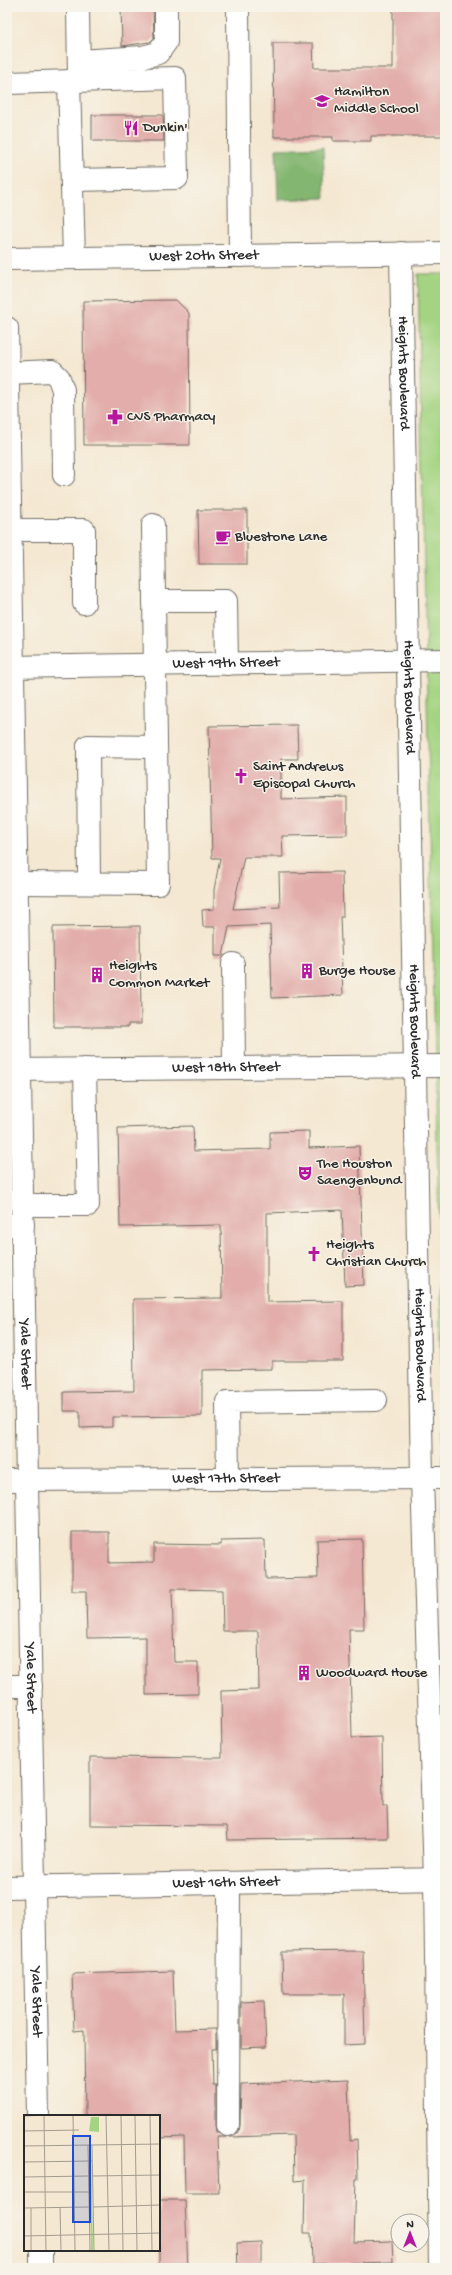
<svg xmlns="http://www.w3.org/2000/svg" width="452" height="2275" viewBox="0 0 452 2275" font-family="'Gochi Hand',sans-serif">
  <rect width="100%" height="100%" fill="#f7f3e8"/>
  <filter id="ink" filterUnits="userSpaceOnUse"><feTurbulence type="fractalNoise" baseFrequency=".025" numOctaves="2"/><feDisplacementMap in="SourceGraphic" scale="8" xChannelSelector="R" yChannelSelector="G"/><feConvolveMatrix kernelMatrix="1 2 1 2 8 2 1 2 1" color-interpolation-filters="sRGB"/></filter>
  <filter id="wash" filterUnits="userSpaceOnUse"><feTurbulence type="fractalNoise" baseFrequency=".012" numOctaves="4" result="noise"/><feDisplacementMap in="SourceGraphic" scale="16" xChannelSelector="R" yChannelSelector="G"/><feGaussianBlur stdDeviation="0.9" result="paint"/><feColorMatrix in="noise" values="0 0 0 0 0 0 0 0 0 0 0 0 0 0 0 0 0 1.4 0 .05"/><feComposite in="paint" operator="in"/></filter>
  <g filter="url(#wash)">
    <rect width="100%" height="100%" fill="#f4e8d2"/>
    <!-- green -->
    <path fill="#a4d482" stroke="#688056" d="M418,274h27v1277c-7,-426 -19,-851 -27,-1277z"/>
    <!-- forest -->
    <path fill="#83b670" stroke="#57704e" d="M323,147l2,51 -47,2 -2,-51z"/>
    <g id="blocks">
      <!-- building -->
      <g fill="#e2adaa">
        <path d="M121,7h32l1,31 -4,4 -28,4z"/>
        <path d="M393,7h52v129h-74v5h-38v-4h-59l-1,-94h40l1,25h79z"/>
        <path d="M92,115h71l1,26h-72z"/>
        <path d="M176,300l13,13 1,132h-106l-1,-144z"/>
        <path d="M198,510h49v54h-48z"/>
        <path d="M297,725l1,34h-17v40l66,-2v38l-65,1 1,21h-39l-11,52 47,-2 -1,-34 63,-1 1,45h-3l3,78 -71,3 -2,-73 -41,2 -6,29h-8v-29h-12l-1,-17 12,-1v-19l6,-32h-8l-3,-132z"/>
        <path d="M140,926l1,98h-13v3h-74l-1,-100z"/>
        <path d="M193,1126l1,25 76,-2v-17l39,-1v17l50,-2 5,139 -19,1 -3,-76 -75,3v89l76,-1v60h-71v8l-70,1v46l-90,1v10l-32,1v-17h-16v-19l70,-1 -1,-92 89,-1 -1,-73 -101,2 -2,-99z"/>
        <path d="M72,1532h37v31l45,-1v-18l67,1v-4l44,-1 1,39 52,-1 -1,-38 45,-1 2,90h-15l3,109 30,-1 1,69h4l1,32 -160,2 -1,-14 -137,-1v-68l132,1 -1,-67 38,-1 -1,-59h-35l-1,-41 -50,-1 2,73h24v32l-52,1v-58l-59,1 -1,-47h-14z"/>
        <path d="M363,1951l2,93 -21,1v-51h-61l-1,-42z"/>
        <path d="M173,1971l2,59 41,-1v20h-4l1,36h3v40l1,7 10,5h-10l2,56h-34l-1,-56 -25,1v-22h-74l-1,-86 -10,1 -2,-57z"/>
        <path d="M264,2001l2,46 -25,1v-46z"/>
        <path d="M348,2080l2,60 7,-1 1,40h-2l-2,63 38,-1 1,21 -81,2 -1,-31h-7l1,-53 -11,1 -1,-46 -63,2 9,-5 1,-7 1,-41z"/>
        <path d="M159,2200h26l3,68h-29z"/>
        <path d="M261,2242v26h-23l-1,-25z"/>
      </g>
    </g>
  </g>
  <g filter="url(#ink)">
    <use href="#blocks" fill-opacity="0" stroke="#716d65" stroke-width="1"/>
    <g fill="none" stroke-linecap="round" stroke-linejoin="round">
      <!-- minor casing -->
      <g stroke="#716d65" stroke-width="24">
        <g id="minor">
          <path d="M78,7l1,69"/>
          <path d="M238,7l2,249"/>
          <path d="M79,61l64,-4 15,-4 8,-11v-35"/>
          <path d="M69,81l5,177"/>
          <path d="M7,83l168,-5 2,100 -105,2"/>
          <path d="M8,373l44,-2 7,7 4,12 1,85"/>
          <path d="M11,530h73v73"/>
          <path d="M154,601h72l1,63"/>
          <path id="s1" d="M7,667l438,-7"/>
          <path d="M17,883l141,1 -5,-359"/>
          <path d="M89,883l-1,-137 68,1"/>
          <path d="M233,964l1,104"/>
          <path id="s2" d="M7,1070l438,-4"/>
          <path d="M23,1205h65l-3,-136"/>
          <path d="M7,1225h16"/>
          <path d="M228,1479l-1,-77 149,-2"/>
          <path id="s3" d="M7,1480l438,-2"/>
          <path d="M7,1686h24"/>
          <path id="s4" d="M7,1887l438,-8"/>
          <path d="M228,2125l1,-241"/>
        </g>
      </g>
      <!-- major casing -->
      <g stroke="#716d65" stroke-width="24">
        <g id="major">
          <path id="s5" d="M401,253l21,1225 13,401 5,389"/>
          <path id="s6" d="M7,259l438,-6"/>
          <path id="s7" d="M7,328l31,1788"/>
          <path d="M41,2250v18"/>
        </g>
      </g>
      <!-- minor -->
      <use href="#minor" stroke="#fff" stroke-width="22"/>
      <!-- major -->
      <use href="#major" stroke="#fff" stroke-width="22"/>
    </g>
  </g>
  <!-- icons -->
  <defs>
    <g id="school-bare" transform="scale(1.2)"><path d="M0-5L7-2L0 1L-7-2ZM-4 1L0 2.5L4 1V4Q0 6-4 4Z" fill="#b5179e" stroke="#f7f3e8" stroke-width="2.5" paint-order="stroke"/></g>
    <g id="restaurant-bare" transform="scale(1.2)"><path d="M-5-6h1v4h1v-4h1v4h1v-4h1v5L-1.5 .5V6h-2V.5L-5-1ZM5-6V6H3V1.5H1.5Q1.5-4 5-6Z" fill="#b5179e" stroke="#f7f3e8" stroke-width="2.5" paint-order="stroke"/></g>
    <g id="pharmacy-bare" transform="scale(1.2)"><path d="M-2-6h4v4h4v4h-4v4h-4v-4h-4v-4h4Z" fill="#b5179e" stroke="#f7f3e8" stroke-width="2.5" paint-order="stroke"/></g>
    <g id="cafe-bare" transform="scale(1.2)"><path d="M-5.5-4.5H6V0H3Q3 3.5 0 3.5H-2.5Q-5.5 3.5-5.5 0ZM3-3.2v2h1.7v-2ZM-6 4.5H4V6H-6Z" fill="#b5179e" stroke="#f7f3e8" stroke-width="2.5" paint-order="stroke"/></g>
    <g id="church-bare" transform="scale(1.2)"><path d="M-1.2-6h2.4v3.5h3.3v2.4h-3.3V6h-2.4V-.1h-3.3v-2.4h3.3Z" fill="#b5179e" stroke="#f7f3e8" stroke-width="2.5" paint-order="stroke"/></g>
    <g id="building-bare" transform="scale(1.2)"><path d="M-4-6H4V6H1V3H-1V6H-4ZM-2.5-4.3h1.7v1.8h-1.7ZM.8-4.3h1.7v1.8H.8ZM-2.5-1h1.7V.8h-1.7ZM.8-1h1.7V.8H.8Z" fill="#b5179e" stroke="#f7f3e8" stroke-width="2.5" paint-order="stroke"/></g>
    <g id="theatre-bare" transform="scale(1.2)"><path d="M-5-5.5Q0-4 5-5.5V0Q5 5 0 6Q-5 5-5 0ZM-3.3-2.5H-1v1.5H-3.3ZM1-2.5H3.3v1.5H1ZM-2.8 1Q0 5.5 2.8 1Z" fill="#b5179e" stroke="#f7f3e8" stroke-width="2.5" paint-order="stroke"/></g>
  </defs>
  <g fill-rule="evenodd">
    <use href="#school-bare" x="322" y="101"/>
    <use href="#restaurant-bare" x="131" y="128"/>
    <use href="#pharmacy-bare" x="115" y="417"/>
    <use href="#cafe-bare" x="223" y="537"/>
    <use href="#church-bare" x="241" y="776"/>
    <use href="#building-bare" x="307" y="971"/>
    <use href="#building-bare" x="97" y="975"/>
    <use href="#theatre-bare" x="305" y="1173"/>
    <use href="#church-bare" x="314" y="1254"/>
    <use href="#building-bare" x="304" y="1673"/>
  </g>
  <g text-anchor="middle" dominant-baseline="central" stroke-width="3" stroke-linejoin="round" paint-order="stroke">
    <!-- poi labels -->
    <g font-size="15" fill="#2b2b2b" stroke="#f7f3e8" text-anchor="start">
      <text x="334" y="92">Hamilton<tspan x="334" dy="17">Middle School</tspan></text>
      <text x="143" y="128">Dunkin'</text>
      <text x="127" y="417">CVS Pharmacy</text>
      <text x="235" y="537">Bluestone Lane</text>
      <text x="253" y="767">Saint Andrews<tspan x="253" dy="17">Episcopal Church</tspan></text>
      <text x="109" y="966">Heights<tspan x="109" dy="17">Common Market</tspan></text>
      <text x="319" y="971">Burge House</text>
      <text x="317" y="1164">The Houston<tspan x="317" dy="17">Saengenbund</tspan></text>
      <text x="326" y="1245">Heights<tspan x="326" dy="17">Christian Church</tspan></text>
      <text x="316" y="1673">Woodward House</text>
    </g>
    <!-- street labels -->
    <g font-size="15" fill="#2b2b2b" stroke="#f7f3e8">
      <text stroke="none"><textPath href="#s6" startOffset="197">West 20th Street</textPath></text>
      <text stroke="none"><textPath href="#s5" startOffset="120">Heights Boulevard</textPath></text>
      <text stroke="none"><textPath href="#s1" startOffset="219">West 19th Street</textPath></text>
      <text stroke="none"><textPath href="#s5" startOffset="444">Heights Boulevard</textPath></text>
      <text stroke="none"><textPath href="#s5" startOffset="768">Heights Boulevard</textPath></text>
      <text stroke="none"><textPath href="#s2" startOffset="219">West 18th Street</textPath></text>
      <text stroke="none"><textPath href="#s5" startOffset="1092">Heights Boulevard</textPath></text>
      <text stroke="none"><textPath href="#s7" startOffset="1026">Yale Street</textPath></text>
      <text stroke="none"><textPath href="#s3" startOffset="219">West 17th Street</textPath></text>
      <text stroke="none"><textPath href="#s7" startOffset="1350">Yale Street</textPath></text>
      <text stroke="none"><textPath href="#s4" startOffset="219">West 16th Street</textPath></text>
      <text stroke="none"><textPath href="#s7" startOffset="1674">Yale Street</textPath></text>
    </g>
  </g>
  <!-- overview -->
  <g transform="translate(24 2115)">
    <rect width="136" height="136" fill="#f4e8d2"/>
    <path d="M67,2h8v15l-10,-1zM65,31h2l2,105h-2z" fill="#a4d482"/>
    <path fill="none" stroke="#a49c8f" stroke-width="1" d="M20,0l2,136M49,0l2,136M82,0l3,136M97,0l2,136M111,0l2,136M126,0l2,136M0,1l25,-1M0,16l55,-1M64,30l2,106M68,30l2,106M0,31l136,-2M0,47l68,-1M69,61l67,-1M0,62l65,-1M0,77h65M36,92l1,44M69,92l67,-2M0,93l65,-1M7,93v43M0,121l136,-3"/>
    <path fill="#1d4ed8" fill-opacity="0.15" stroke="#1d4ed8" stroke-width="2" d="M49,21h17v86h-17z"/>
    <rect width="136" height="136" fill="none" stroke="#2b2b2b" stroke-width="2"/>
  </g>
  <!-- margin -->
  <rect width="452" height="2275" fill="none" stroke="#f7f3e8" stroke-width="24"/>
  <!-- north arrow -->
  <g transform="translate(410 2233)"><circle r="19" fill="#f7f3e8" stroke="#a5a39c"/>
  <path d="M0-3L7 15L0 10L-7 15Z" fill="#b5179e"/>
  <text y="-6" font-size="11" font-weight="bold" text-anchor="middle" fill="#2b2b2b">N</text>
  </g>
</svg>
